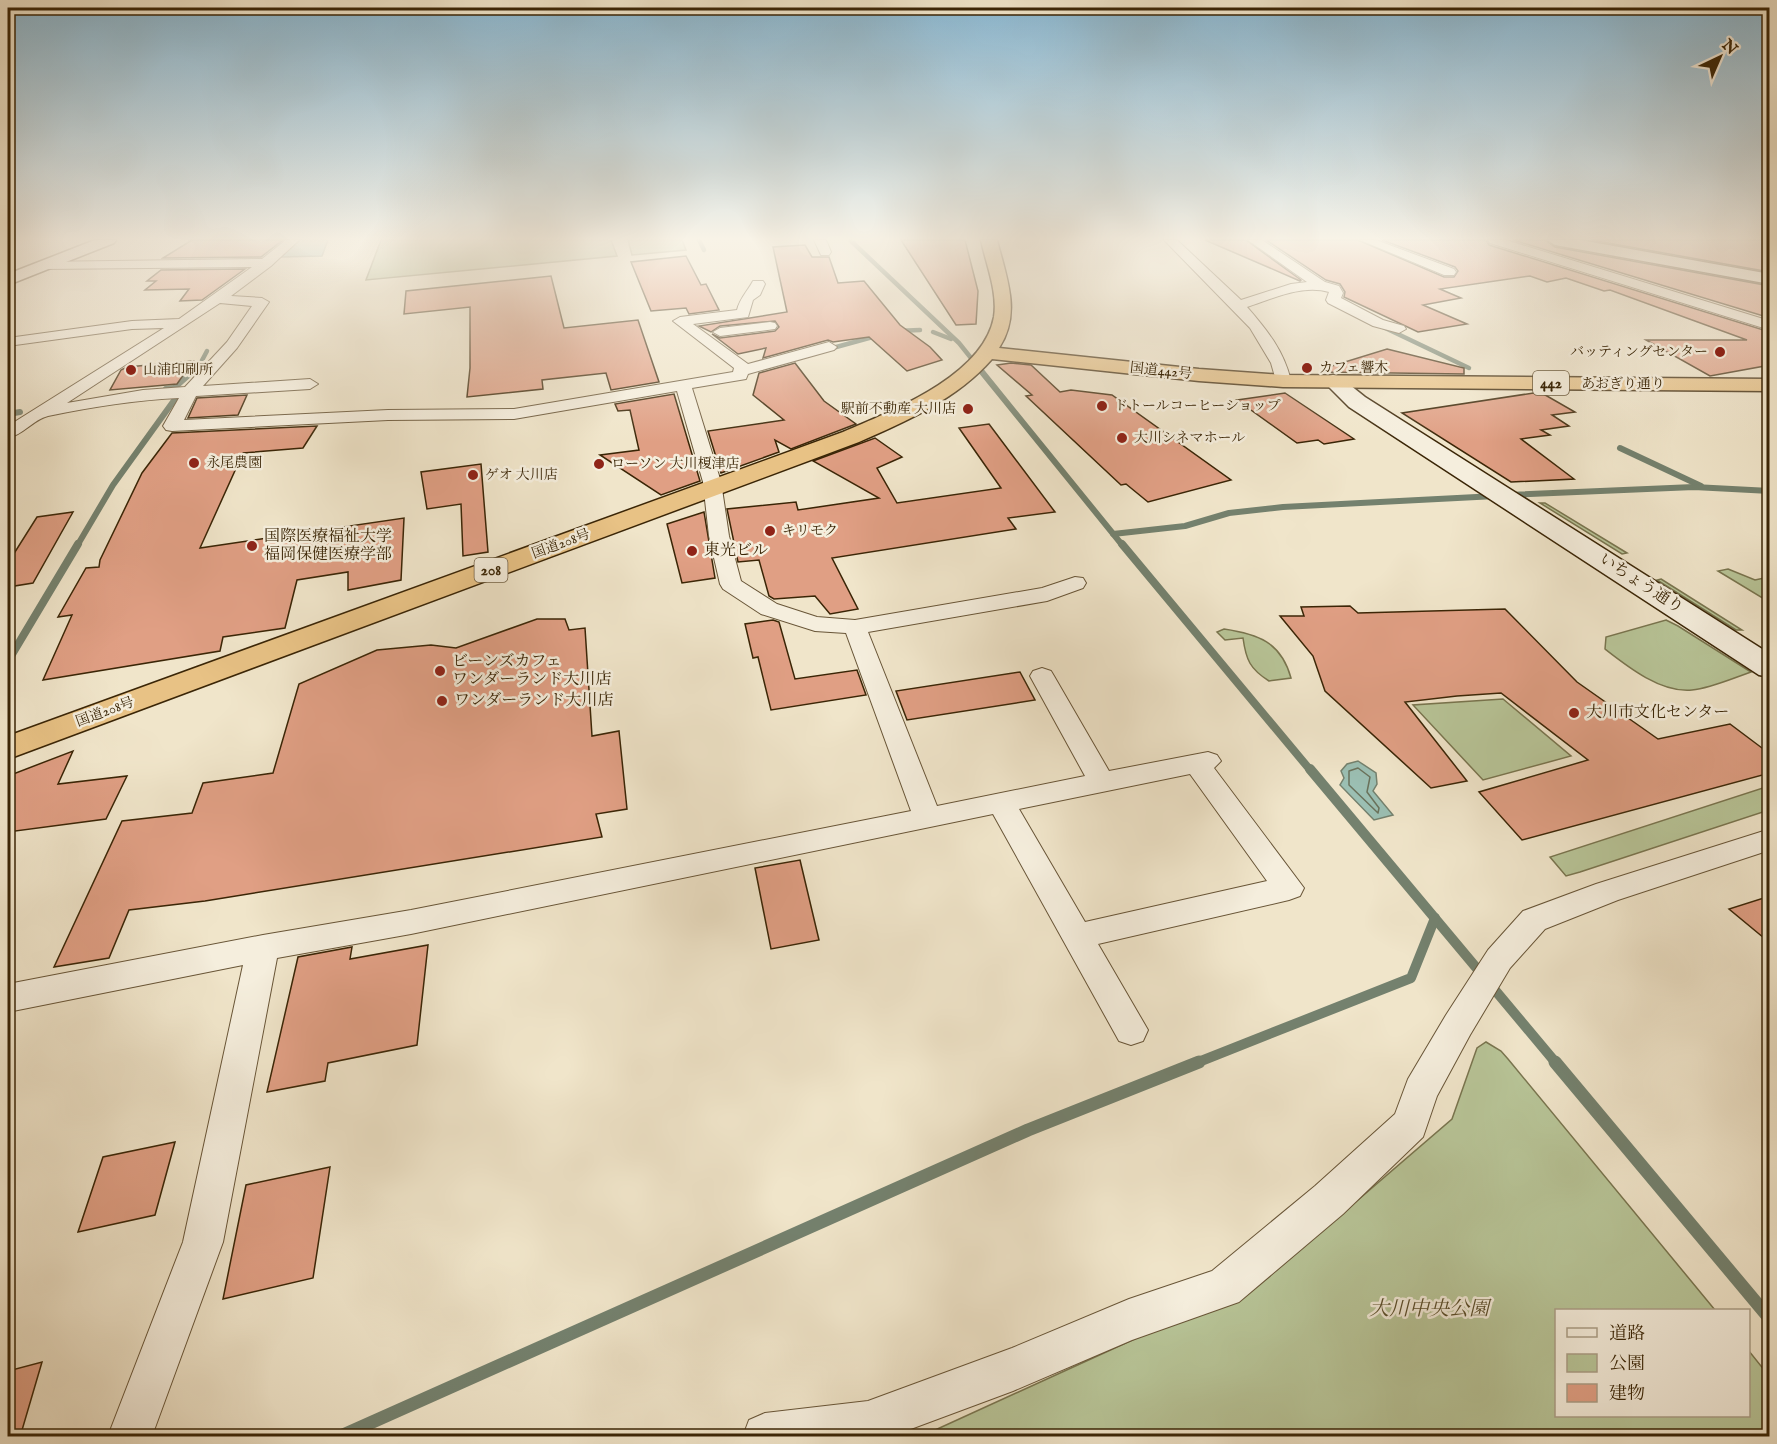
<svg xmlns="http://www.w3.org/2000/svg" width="1777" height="1444" viewBox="0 0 1777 1444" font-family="'IM FELL English','Noto Serif JP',serif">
  <rect width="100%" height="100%" fill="#f0e5ca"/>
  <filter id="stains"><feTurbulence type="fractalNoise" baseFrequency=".00333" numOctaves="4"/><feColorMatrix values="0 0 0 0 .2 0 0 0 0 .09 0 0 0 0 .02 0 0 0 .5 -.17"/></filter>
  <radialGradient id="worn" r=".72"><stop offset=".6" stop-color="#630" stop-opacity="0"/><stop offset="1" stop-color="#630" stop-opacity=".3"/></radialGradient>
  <!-- green -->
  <g fill="#b8c598" stroke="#79754f" stroke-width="1.5">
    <path d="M381,240h230l6,16 -251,24z"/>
    <path d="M628,240h54l4,10 -54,5z"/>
    <path d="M1540,503h5l82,50 -5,1z"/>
    <path d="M1728,569l27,11 14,-3v25l-51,-31z"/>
    <path d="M1661,579l81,51h-6l-79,-50z"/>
    <path d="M1666,620l12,6 73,46c-18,6 -40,16 -59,18 -31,3 -64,-23 -87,-41l1,-12z"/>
    <path d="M1224,629c34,5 57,13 67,49l-22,3c-19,-12 -23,-21 -26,-43l-18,2 -8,-8z"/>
    <path d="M1503,699l68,57 -88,24 -70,-75z"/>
    <path d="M1769,786v24l-189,62 -14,4 -16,-19z"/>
    <path d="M1486,1042l15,9 7,8 207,251h-159v106h192l1,-65 20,25v60h-847l344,-157 186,-160 25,-71z"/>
  </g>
  <!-- water -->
  <g fill="#9bbfb3" stroke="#74816e" stroke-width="1.5">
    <path d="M300,240h28l-6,16 -41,1z"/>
    <path d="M1358,761l18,12 1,11 -4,7 20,24 -19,5 -34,-35 4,-7 -3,-7 6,-7z"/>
  </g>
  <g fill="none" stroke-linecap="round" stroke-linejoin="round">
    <!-- shore -->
    <path stroke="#6a725c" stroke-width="1.5" d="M1358,768l12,9 -3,15 12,16 -1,5 -29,-28v-14z"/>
    <!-- stream-far4 -->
    <g stroke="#74816e" stroke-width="4.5">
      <path d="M699,240l5,10"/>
      <path d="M850,240l109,103 24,30"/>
      <path d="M1381,326l88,42"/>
      <path d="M895,331l25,-1"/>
      <path d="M933,332l18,7"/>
      <path d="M829,349l51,-14"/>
      <path d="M190,373l9,-7 8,-15"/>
    </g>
    <!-- stream-far3 -->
    <g stroke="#74816e" stroke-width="6">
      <path d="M982,372l141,174"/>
      <path d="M166,389l8,-1 18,-16"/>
      <path d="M8,414l12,-2"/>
      <path d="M1620,448l81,38"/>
      <path d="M1509,495l185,-8 76,4"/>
      <path d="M1113,534l72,-8 44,-13 54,-6 213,-11"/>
      <path d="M77,546l36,-61 62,-86 -1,-4"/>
    </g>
    <!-- stream-far2 -->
    <g stroke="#74816e" stroke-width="8">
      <path d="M1122,544l189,227"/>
      <path d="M8,661l70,-117"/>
    </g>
    <!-- stream-far1 -->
    <g stroke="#74816e" stroke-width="10">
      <path d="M1310,769l246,294"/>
      <path d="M1196,1063l215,-85 24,-60"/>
    </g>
    <!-- stream -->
    <g stroke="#74816e" stroke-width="13">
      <path d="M1555,1062l215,257"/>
      <path d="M341,1436l687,-306 171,-68"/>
    </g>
  </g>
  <!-- building -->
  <g fill="#e09f84" stroke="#3a2506" stroke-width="1.5">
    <path d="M192,240h91l-22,17 -98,1z"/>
    <path d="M901,240h64l13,51 -2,33 -20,1z"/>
    <path d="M1205,240h41l55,40 -1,1z"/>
    <path d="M1266,240h92l86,37h10l4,-6 -3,-4 -73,-27h104l3,5 281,87v33l-60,11 -64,-36h101l-137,-50 -6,1 -38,-13 -19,4 -17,-6 -90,13 21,9 -38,7 44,19 -49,8 -74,-35 1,-5 -5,-8 -14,-4z"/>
    <path d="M1513,240h32l10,7 215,39v32z"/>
    <path d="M1591,240h179v32z"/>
    <path d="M805,245l7,12h17l9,26 26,-2 36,44 30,22 12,13 -35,11 -38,-34 -36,5 -5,-2 -65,18 3,-10 -28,6 -26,-20 8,4 55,-7 4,-4 -4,-6 -55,5 -9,6 -12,-6 88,-14 -14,-65z"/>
    <path d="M686,256l15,29 5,-1 13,26 -30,4 -3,-6 -35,3 -20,-49z"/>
    <path d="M245,269l-43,31 -22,1 9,-12 -44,1 11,-9h-9l14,-11z"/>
    <path d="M551,276l13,52 74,-8 21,62 -48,8 -5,-17 -64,7 1,9 -76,8 3,-29v-61l-66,7 2,-23z"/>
    <path d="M1387,349l77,19v6l-142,-2v-3z"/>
    <path d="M193,361l-16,23 -67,6 11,-20 6,-3z"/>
    <path d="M795,363l29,38 32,23 -65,25 -16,-9 4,12 -58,21 -13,-42 76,-11 -31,-25 6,-22z"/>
    <path d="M1011,363l20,2 29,27 11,-2 41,5 119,85 -83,22 -22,-18 -5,1 -95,-89 6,-1 -35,-30z"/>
    <path d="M1540,392l35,20 -23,3 17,11 -28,4 9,5 -29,4 53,40 -63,3 -109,-69z"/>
    <path d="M1285,393l69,46 -30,5 -6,-4 -21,3 -60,-43z"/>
    <path d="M674,394l26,87 -39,14 -61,-40 39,-5 -9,-40 -12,1 -3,-7z"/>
    <path d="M247,395l-9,20 -50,3 9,-20z"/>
    <path d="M989,424l66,88 -47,6 8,11 -184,29 26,51 -28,5 -15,-18 -41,3 -5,-3 -10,-36 -21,2 -11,-53 69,-7 2,8 81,-12 -66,-37 62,-23 27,19 -25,11 20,35 104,-15 -42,-60z"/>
    <path d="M317,426l-14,22 -60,5 -43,95 204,-30 -3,62 -53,10v-18l-51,8 -12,48 -62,9 -3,14 -177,29 29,-65 -14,2 28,-49 13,-1 1,-7 42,-87 30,-40z"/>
    <path d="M481,464l7,88 -25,4 -2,-52 -34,5 -6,-37z"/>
    <path d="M73,512l-40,71 -25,4v-24l29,-46z"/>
    <path d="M704,512l11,66 -33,5 -15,-59z"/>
    <path d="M1350,606l8,7 147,-4 72,73 81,57 72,-15 40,30v19l-248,67 -43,-48 109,-32 -87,-67 -44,3 -52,6 62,79 -36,7 -106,-97 -12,-35 -33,-40h24l-3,-9z"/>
    <path d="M537,619h28l4,11 16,-2 7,108 27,-5 8,78 -31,5 6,23 -397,64 -76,9 -20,48 -55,9 68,-146 70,-8 11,-30 70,-10 26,-89 78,-34 54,-5 25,3z"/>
    <path d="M773,620l6,2 16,57 62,-9 9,25 -95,15 -13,-53 -5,1 -8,-34z"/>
    <path d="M1020,672l15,28 -128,20 -11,-29z"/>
    <path d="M73,751l-15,33 69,-8 -21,43 -98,13v-56z"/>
    <path d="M800,860l19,80 -48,9 -16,-81z"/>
    <path d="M1770,896v47l-41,-34z"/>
    <path d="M428,945l-11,100 -89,18 -3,18 -58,11 31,-135 54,-10 -2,12z"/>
    <path d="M175,1142l-20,73 -77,17 25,-75z"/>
    <path d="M330,1167l-17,111 -90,21 23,-114z"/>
    <path d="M42,1362l-22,75h-12v-66z"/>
  </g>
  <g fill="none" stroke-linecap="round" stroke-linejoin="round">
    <!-- street casing -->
    <g stroke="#685537" stroke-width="2">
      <g id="street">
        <path d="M286,240h13l-28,26 -40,30 31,2 7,4 -32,46 -34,38 107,-7 8,5 -8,5 -114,7 -12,24 204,-10 126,-1 219,-37 1,-4 -61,-47 7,-4 57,-7c3,-12 10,-18 16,-29h10l2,3 -5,11 -7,5 -5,17 -55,7 55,40 81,-22 8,5 -3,3 -86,24 -2,5 -54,9 29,94 8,54 12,45 36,23 40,13 38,3 187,-32 33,-11 8,1 3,5 -3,5 -36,13 -179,31 69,174 148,-30 -55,-100 3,-5 9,-3 9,3 3,5 55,95 99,-19 9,3 4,6 -7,7 90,120 -4,8 -11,4 -191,44 50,86 -5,11 -12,4 -12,-4 -126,-227 -582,120 -134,24 -54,284 -71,194h-44l75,-194 60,-277 -235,47v-28l255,-49 148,-25 500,-99 -65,-178 -31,-2 -54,-17 -38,-25 -3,-5 -11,-48 -6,-54 -26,-91 -163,28 -126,1 -216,11 -6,-1 -3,-4 16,-28c-44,2 -88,9 -131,18 -14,3 -25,19 -40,22v-12l156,-98 -32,1 -124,17v-8l124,-17 47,-2 73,-52 -208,2 -6,-4 1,-3 223,-3zM220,303l32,3 -25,36 -42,45 -42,3 -76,13zM1190,774l77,107 -182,41 -66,-113z"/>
        <path d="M814,240h12l5,12 -2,3h-8z"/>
        <path d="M1164,240h13l64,60 50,-16 16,-2 -59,-42h14l63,42 14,4 4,7 -2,5 42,22 21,6 2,3 -7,4 -26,-7 -45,-23 -2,-3 3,-8c-27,-8 -57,7 -82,15 20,23 37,44 44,74l-8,5 -6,-2 -6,-21 -21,-35z"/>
        <path d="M1360,240h16l78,29 2,3 -2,3h-10z"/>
        <path d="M1488,240h18l264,81v9l-280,-87z"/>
        <path d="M770,322l5,1 2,3 -2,3 -55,7 -7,-4 7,-4z"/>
        <path d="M1770,829v21l-152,50 -73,29 -35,39 -40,67 -33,61 -14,41 -80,77 -104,88 -107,38 -119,51 -121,45h-149l6,-16 16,-7 103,-12 144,-53 117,-49 83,-28 103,-85 80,-72 13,-35 38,-64 42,-65 35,-39 73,-27z"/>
      </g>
    </g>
    <!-- secondary casing -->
    <g stroke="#3a2506" stroke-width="3">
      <g id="secondary">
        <path d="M95,240h21l-2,3 -106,42v-11z"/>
        <path d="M1547,240h33l190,34v10l-215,-39z"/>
        <path d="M1333,375l7,2 25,20 405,257v23l-11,-2 -410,-268 -26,-26 3,-4z"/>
      </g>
    </g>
    <!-- highway casing -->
    <g stroke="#3a2506" stroke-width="3">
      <path id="highway" d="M981,240h16c9,37 25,73 2,108l200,21 84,6 487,4v12l-487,-4 -84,-6 -207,-22c-35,40 -85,62 -133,83l-851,317v-23l835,-304c49,-21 140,-56 151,-115 4,-25 -8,-53 -13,-77z"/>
    </g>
    <!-- street -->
    <use href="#street" fill="#f5eedd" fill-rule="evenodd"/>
    <!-- secondary -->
    <use href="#secondary" fill="#f5eedd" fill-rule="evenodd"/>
    <!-- highway -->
    <use href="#highway" fill="#e8c285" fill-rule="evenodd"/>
  </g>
  <!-- sky -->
  <linearGradient id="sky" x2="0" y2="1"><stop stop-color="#89b8d3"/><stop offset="0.54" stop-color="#f8f3e7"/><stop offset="1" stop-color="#f8f3e7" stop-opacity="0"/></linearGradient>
  <rect width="1777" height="442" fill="url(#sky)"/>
  <!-- markers -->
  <g fill="#8f2418" stroke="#f5eedd" stroke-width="2">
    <circle cx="1720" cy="352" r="6"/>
    <circle cx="1307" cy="368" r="6"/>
    <circle cx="131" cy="370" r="6"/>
    <circle cx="1102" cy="406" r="6"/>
    <circle cx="968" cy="409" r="6"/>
    <circle cx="1122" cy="438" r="6"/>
    <circle cx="194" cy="463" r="6"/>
    <circle cx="599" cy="464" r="6"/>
    <circle cx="473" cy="475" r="6"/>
    <circle cx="770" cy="531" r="6"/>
    <circle cx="252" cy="546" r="6"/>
    <circle cx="692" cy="551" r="6"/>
    <circle cx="440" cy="671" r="6"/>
    <circle cx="442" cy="701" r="6"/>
    <circle cx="1574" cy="713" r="6"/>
  </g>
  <g text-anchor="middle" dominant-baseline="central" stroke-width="5" stroke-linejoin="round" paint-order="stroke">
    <!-- far-poi labels -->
    <g font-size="14" fill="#3a2506" stroke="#f5eedd" text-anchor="start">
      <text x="1708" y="352" text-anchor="end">バッティングセンター</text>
      <text x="1319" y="368">カフェ響木</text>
      <text x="143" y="370">山浦印刷所</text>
      <text x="1114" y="406">ドトールコーヒーショップ</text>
      <text x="956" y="409" text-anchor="end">駅前不動産 大川店</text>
      <text x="1134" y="438">大川シネマホール</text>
      <text x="206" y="463">永尾農園</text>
      <text x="611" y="464">ローソン 大川榎津店</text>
      <text x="485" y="475">ゲオ 大川店</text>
      <text x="782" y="531">キリモク</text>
    </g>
    <!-- far-street labels -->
    <g font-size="14" fill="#3a2506" stroke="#f5eedd">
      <text transform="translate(1161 371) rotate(6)">国道442号</text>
      <text x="1623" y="384">あおぎり通り</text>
      <text transform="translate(561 544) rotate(-20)">国道208号</text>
      <text transform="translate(105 712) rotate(-20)">国道208号</text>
    </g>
    <!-- shield labels -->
    <g fill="#f5eedd" stroke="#726146" stroke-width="1.5">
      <rect x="1533" y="371" width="36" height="24" rx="4.5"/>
      <rect x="474.5" y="558" width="33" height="24" rx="4.5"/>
    </g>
    <g font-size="15" font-weight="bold" fill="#3a2506">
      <text x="1551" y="383">442</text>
      <text x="491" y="570">208</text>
    </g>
    <!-- poi labels -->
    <g font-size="16" fill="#3a2506" stroke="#f5eedd" text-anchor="start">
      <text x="264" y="537">国際医療福祉大学<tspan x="264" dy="18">福岡保健医療学部</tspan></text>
      <text x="704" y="551">東光ビル</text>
      <text x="452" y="662">ビーンズカフェ<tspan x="452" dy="18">ワンダーランド大川店</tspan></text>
      <text x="454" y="701">ワンダーランド大川店</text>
      <text x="1586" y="713">大川市文化センター</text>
    </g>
    <!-- street labels -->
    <g font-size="16" fill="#3a2506" stroke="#f5eedd">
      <text transform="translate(1641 584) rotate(33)">いちょう通り</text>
    </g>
    <!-- near-park labels -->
    <g font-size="20" font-style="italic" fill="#5a4d2a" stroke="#f5eedd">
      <text x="1429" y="1309">大川中央公園</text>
    </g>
  </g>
  <!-- margin -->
  <rect width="1777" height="1444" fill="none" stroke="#f0e5ca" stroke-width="30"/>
  <rect x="9" y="9" width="1759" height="1426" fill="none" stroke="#3a2506" stroke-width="3"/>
  <rect x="15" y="15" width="1747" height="1414" fill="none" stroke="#3a2506" stroke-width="1.5"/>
  <!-- legend -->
  <rect x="1555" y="1309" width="195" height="108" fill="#f5eedd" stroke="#aa9e87" stroke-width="1.5"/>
  <rect x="1567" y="1328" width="30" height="9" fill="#f5eedd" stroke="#aa9e87" stroke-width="1.5"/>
  <text x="1609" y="1339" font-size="18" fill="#3a2506">道路</text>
  <rect x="1567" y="1354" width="30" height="18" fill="#b8c598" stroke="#aa9e87" stroke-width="1.5"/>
  <text x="1609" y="1369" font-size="18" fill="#3a2506">公園</text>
  <rect x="1567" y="1384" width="30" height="18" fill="#e09f84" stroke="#aa9e87" stroke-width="1.5"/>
  <text x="1609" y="1399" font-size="18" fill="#3a2506">建物</text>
  <!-- north arrow -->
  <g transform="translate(1720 57) rotate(44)" stroke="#f5eedd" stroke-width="4.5" paint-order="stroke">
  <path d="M0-4.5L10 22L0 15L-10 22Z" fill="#3a2506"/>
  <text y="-9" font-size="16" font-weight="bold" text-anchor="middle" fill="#3a2506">N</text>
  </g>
  <rect width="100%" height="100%" filter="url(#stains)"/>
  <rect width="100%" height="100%" fill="url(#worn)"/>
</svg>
